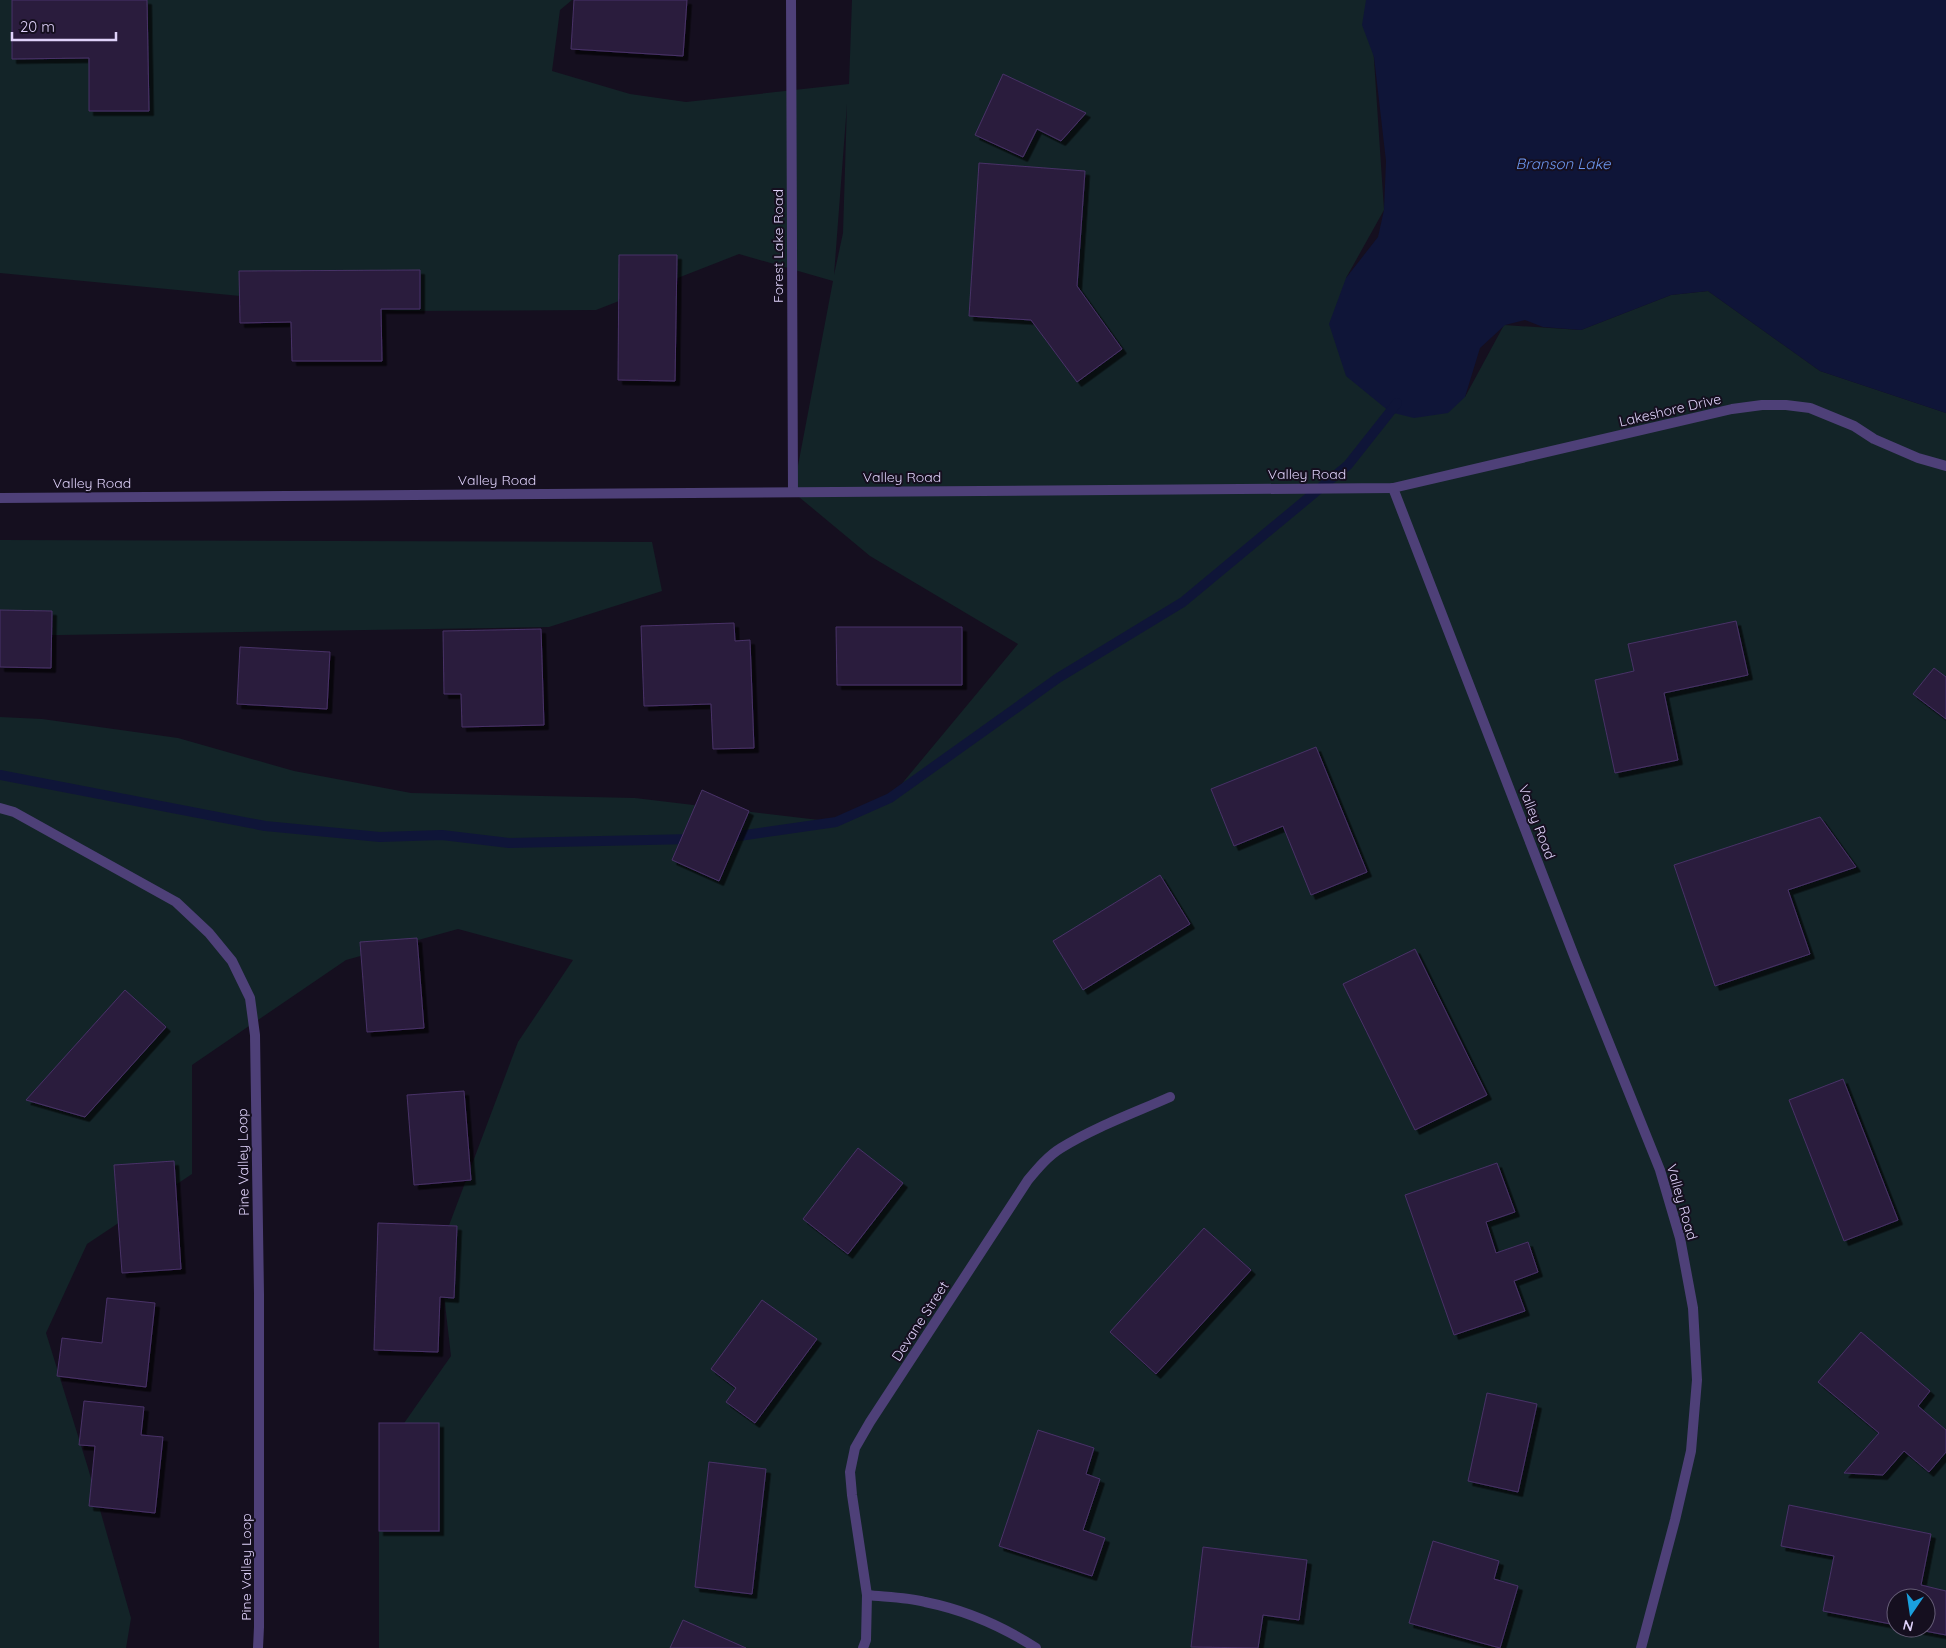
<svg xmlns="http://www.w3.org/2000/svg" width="1946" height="1648" viewBox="0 0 1946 1648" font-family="Quicksand,sans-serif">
  <defs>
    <filter id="shadow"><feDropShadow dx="4.5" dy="4.5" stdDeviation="0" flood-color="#0009"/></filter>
  </defs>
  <rect width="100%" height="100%" fill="#150f1f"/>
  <!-- green -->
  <g fill="#132428" fill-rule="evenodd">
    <path d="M0,0h572l-12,10 -8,61 78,23 56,8 163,-18 3,-84h518l14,210 -38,68 119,119 39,-72 77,5 90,-35 37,-4 112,80 126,42v1235h-1567v-189l72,-103 -12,-104 79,-210 55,-82 -115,-31 -112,31 -154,105v109l-105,70 -41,89 42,135 43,150 -5,30h-126v-931l42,2 136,19 116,33 117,22 224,5 201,24 54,-24 128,-154 -148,-88 -77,-64 40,-211 -94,-27 -143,56 -199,1 -397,-38zM847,104l-4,129 -9,42zM1896,1598h30v30h-30z"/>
    <path d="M0,540l652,2 10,49 -113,36 -549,9z"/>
  </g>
  <!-- water -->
  <path fill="#0f1538" d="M1366,0h580v413l-126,-42 -112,-80 -37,4 -90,35 -38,-3 -18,-7 -20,5 -25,23 -15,49 -17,16 -34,5 -24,-6 -44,-36 -17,-52 17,-46 32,-41 6,-27 2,-49 -12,-104 -12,-32z"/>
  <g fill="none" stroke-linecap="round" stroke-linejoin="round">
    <!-- stream -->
    <g stroke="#0f1538" stroke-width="10">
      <path d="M0,775l265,51 115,11 62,-2 67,8 184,-4"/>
      <path d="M725,838l111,-16 54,-24 168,-120 125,-76 165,-137 49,-62"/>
    </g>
  </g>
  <!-- building -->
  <g fill="#2b1d3e" stroke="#483267" filter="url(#shadow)">
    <path d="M12,0h135l2,111h-60v-53l-77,1z"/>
    <path d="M574,0h113l-4,56 -112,-7z"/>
    <path d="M1003,74l83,39 -25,28 -24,-12 -14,28 -48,-22z"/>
    <path d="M979,163l106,8 -8,115 45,63 -45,33 -46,-62 -62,-4z"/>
    <path d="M619,255h58l-2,126 -57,-1z"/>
    <path d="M420,270v39h-39l1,52h-90l-1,-39 -51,1 -1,-52z"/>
    <path d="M0,610l52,1 -1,57 -51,-1z"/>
    <path d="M1736,621l12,54 -84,18 14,67 -63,13 -20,-93 39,-9 -6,-27z"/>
    <path d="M734,623l1,18 15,-1 4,108 -41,1 -2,-45 -67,2 -3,-80z"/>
    <path d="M836,627h126v58h-125z"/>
    <path d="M541,629l3,96 -82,2 -1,-33h-17l-1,-63z"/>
    <path d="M240,647l90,5 -3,57 -90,-5z"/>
    <path d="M1934,668l12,9v42l-33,-25z"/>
    <path d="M1316,747l51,125 -56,23 -28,-69 -49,20 -23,-57z"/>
    <path d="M702,790l47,21 -30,70 -47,-21z"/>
    <path d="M1820,817l36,50 -68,23 22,64 -95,32 -41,-121z"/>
    <path d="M1160,875l30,49 -107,66 -30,-49z"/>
    <path d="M417,938l7,90 -57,4 -7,-90z"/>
    <path d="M1415,949l72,146 -72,35 -72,-146z"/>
    <path d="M125,990l41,37 -81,90 -59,-17z"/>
    <path d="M1843,1079l55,141 -54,21 -55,-141z"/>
    <path d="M464,1091l7,89 -57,5 -7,-90z"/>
    <path d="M858,1148l45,35 -55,71 -45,-35z"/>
    <path d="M174,1161l7,108 -59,4 -8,-108z"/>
    <path d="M1497,1163l18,49 -29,10 10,31 32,-11 10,30 -24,9 11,30 -71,24 -49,-140z"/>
    <path d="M378,1223l79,3 -3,72 -14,-1 -2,55 -64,-2z"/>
    <path d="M1204,1228l47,42 -95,104 -46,-42z"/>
    <path d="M107,1298l48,5 -9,84 -89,-11 5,-38 40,5z"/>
    <path d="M762,1300l55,39 -62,84 -29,-21 10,-14 -25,-19z"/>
    <path d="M1861,1332l69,59 -12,15 28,24v22l-17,20 -25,-21 -21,24 -39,-2 35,-40 -61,-51z"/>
    <path d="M1487,1393l50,11 -19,88 -50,-11z"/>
    <path d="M84,1401l60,6 -3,28 22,2 -8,76 -66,-7 6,-60 -16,-1z"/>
    <rect x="379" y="1423" width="60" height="108"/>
    <path d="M1038,1430l56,18 -8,26 14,5 -17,51 22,8 -13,38 -93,-30z"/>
    <path d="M709,1462l57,7 -14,125 -57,-7z"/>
    <path d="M1789,1505l142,29 -10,51 25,6v44l-37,-7h17v-30h-30v27l-73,-14 11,-55 -53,-10z"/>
    <path d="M1433,1541l66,20 -5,18 24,7 -18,62 -91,-25z"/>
    <path d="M1203,1547l104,13 -8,60 -36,-5 -5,33 -67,-1z"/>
    <path d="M683,1620l63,28h-76z"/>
  </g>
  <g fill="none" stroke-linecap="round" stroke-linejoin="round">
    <!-- minor -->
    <g stroke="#4e4078" stroke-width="10">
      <path d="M791,0l2,492"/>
      <path d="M1393,488l183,473 84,209 20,68 13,70 4,72 -6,71 -16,69 -34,128"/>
      <path d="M0,498l1393,-10 339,-79 30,-4h24l24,3 44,18 20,13 44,19 28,8"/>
      <path d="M0,808l14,4 162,90 33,31 23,28 18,37 5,37 4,259v333l-1,21"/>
      <path d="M867,1595c19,2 40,2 58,7 40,8 77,24 111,46"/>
      <path d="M863,1648l3,-8 1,-45 -15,-100 -2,-23 5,-24 15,-26 158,-242c10,-12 20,-24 33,-32 34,-21 73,-35 109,-51"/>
    </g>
  </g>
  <g text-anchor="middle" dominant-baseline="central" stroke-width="4" stroke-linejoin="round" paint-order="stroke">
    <!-- street labels -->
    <g font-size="14" fill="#dfd2fa" stroke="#150f1f">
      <text transform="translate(778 246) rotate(-90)">Forest Lake Road</text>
      <text transform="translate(1670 410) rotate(-13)">Lakeshore Drive</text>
      <text x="1307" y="474">Valley Road</text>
      <text x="902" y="477">Valley Road</text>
      <text x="497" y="480">Valley Road</text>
      <text x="92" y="483">Valley Road</text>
      <text transform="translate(1537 822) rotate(69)">Valley Road</text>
      <text transform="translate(243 1162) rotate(-91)">Pine Valley Loop</text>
      <text transform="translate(1682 1202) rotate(74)">Valley Road</text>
      <text transform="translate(920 1321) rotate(-57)">Devane Street</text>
      <text transform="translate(246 1567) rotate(-90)">Pine Valley Loop</text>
    </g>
    <!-- water labels -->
    <g font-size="15" font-style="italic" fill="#6c96ee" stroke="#150f1f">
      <text x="1563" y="163">Branson Lake</text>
    </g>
  </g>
  <!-- north arrow -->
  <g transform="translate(1911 1613) rotate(193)"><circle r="24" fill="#150f1f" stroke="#665d77"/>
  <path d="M0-4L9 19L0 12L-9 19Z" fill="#1aa0de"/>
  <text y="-8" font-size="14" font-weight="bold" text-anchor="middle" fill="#dfd2fa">N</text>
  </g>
  <!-- scale -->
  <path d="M12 32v8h104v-8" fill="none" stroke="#dfd2fa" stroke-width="2.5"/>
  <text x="20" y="32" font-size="15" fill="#dfd2fa" stroke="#150f1f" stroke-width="4" paint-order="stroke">20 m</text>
</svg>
